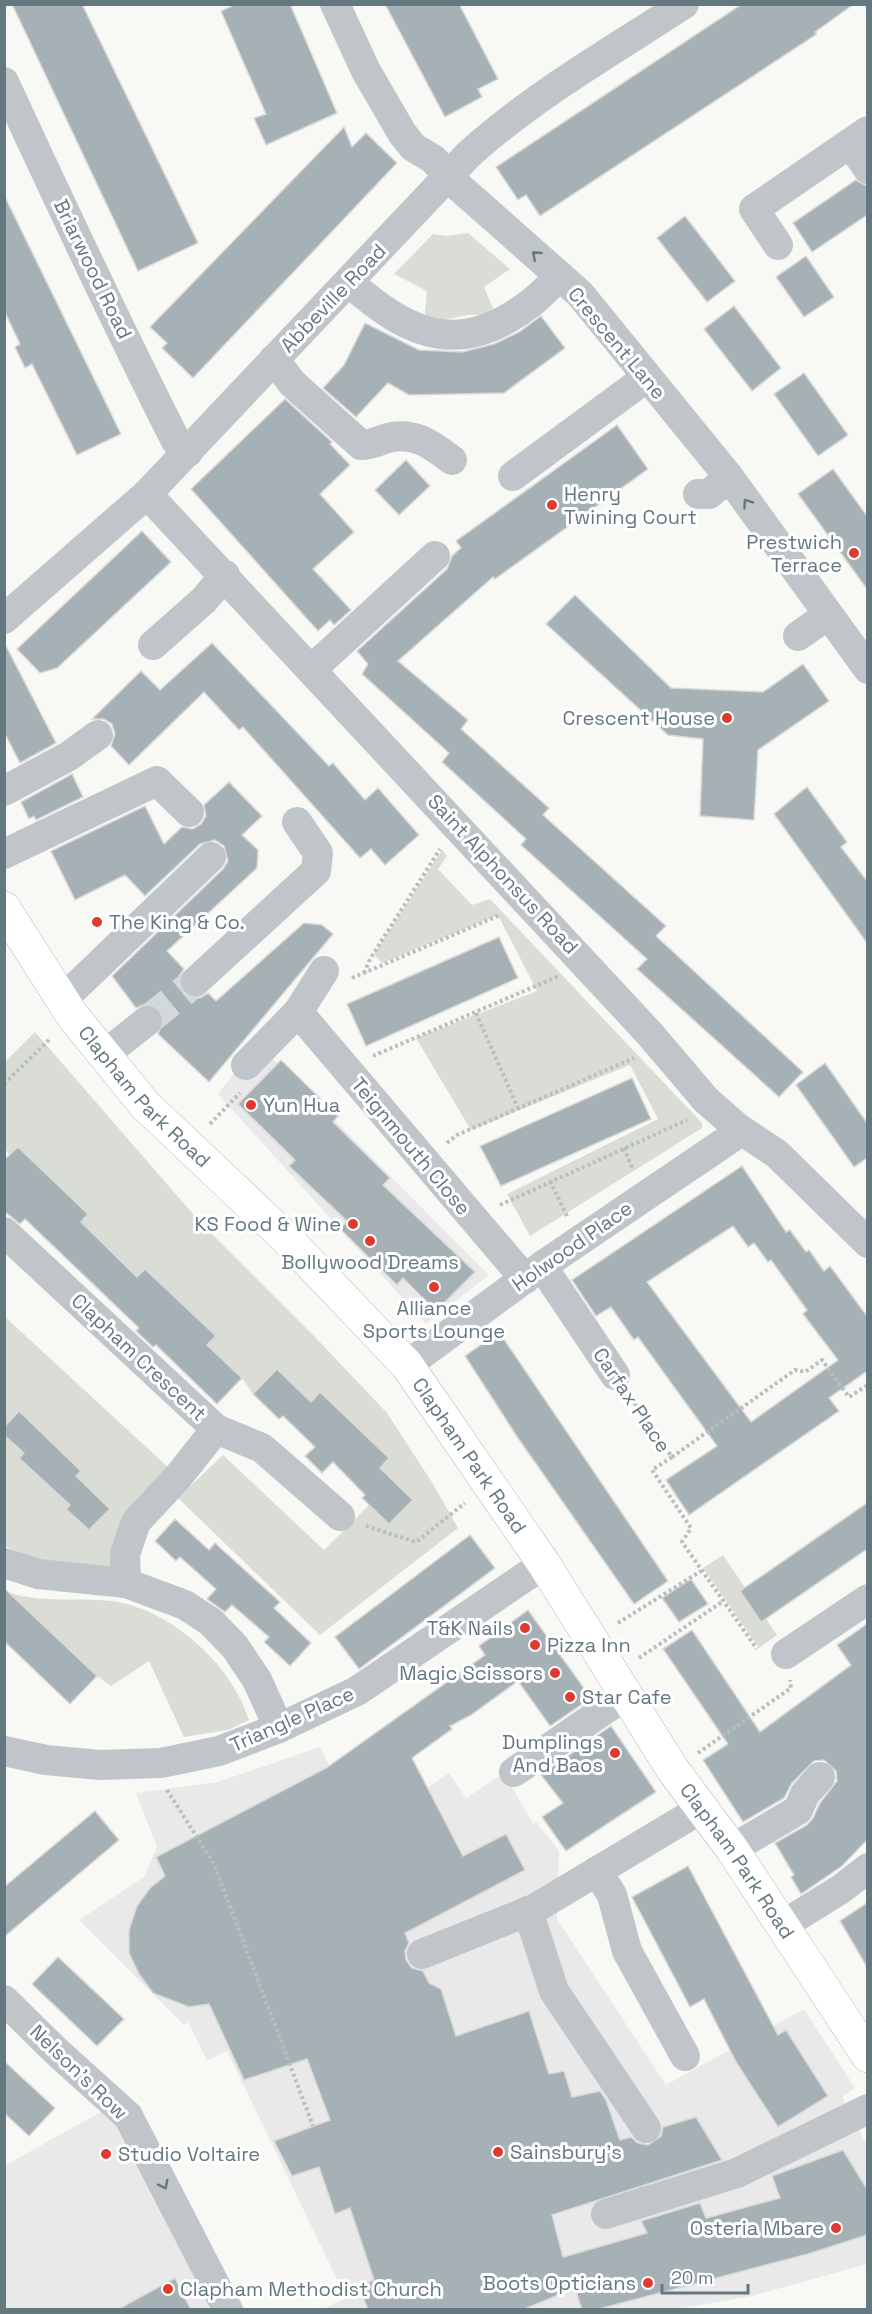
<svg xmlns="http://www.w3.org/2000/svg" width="872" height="2314" viewBox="0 0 872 2314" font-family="'Space Grotesk',sans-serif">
  <rect width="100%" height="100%" fill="#f8f8f5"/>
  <!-- built -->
  <g fill="#e9e9e9">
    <path d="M257,1043l232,232 -63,49 -208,-230z"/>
    <path d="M320,1747l43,84 86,-58 17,25 38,-25 29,51 3,-2 23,29 -2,68 109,166 138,-76 51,79 -13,9 25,49v118l-115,32 -74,13h-354l22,-11 -119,-247 -20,10 -19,-39 -4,3 -105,-105 65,-43 13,-30 -21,-54 82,-11z"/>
    <path d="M117,2103l102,206h-214l-1,-143z"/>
  </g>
  <!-- green -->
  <g fill="#d9ddd5">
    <path d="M468,233l42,36 -26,18 12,28h-28l-44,9 3,-33 -33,-17 39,-40 13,2z"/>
    <path d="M442,850l5,6 -9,13 34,36 18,-6 212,224v5l-172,108 -23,-42 151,-75 -28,-54 -159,65 -55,-92 121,-47 -39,-76 -116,48 -8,-9z"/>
    <path d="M35,1032l165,190 115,115 72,76 46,71 25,44 -138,107 -142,-137 45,-43 101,95 45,-45 20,19 24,-25 -33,-31 9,-10 -69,-66 -9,10 -34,-33 -24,25 -11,-16 -35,-33 8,-9 -69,-67 -9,8 -56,-55 7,-8 -70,-67 -8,8 -5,-6 -1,-86z"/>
    <path d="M4,1316l166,153 -60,99 -77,-9 -28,-13z"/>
    <path d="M723,1555l54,80 -18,13 -56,-80z"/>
    <path d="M4,1590c28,15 83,6 114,12 57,11 114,64 131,118l-21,10 -44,7 -35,-76 -38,25 -14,-10z"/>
  </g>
  <!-- building -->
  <g fill="#a6b1b5" stroke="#dad9d8" stroke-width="1.5" fill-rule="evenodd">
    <path d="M12,4h70l116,239 -60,28z"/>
    <path d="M236,4h54l47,109 -71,32 -12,-27 12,-4 -45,-103z"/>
    <path d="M385,4h74l39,75 -20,10 4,8 -37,20z"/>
    <path d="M742,4h112l-39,28 2,2 -277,182 -14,-21 -8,5 -22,-33z"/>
    <path d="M344,127l8,20 14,-14 31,30 -204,215 -31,-30 5,-5 -17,-16z"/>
    <path d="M856,180l11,6v29l-55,37 -19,-29z"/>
    <path d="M4,195l117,239 -44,21 -45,-91 -7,4 -10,-21 5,-3 -16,-34z"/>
    <path d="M685,216l50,65 -28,21 -50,-64z"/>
    <path d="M806,256l28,41 -30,20 -28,-40z"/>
    <path d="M734,306l47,62 -29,23 -48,-62z"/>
    <path d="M541,316l24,32 -61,45 -95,2 -21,-12 -32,34 -33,-29 21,-23 21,-42 54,27 43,2 32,-8 25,-12z"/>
    <path d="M804,373l44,62 -30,21 -44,-62z"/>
    <path d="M285,399l47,43 -2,2 20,21 -30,29 34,38 -41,37 38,41 -17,15 -4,-5 -12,11 -127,-142z"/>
    <path d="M617,425l31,44 -153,110 -2,-2 -95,84 70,59 -7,9 88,79 -6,7 123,111 -10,10 147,136 -24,25 -142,-128 10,-10 -126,-114 5,-6 -84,-77 7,-9 -87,-79 6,-10 -11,-13 90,-82 5,-13 9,-8 -5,-7z"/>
    <path d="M406,460l24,26 -31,29 -24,-25z"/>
    <path d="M833,469l34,47v73l-69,-95z"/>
    <path d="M142,531l29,31 -114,106 -17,5 -23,-24z"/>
    <path d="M575,595l96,93 92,4 40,-28 26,37 -71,49 -4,70 -54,-4 3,-77 -35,-4 -122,-111z"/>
    <path d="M4,642l52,101 -36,20 -16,-31z"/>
    <path d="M212,643l117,123 4,-3 32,37 13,-12 41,47 -34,30 -14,-16 -11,9 -117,-131 -4,3 -35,-38 -75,73 -18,-19 4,-12 -3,-10 -8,-5h-12l49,-48 19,19z"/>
    <path d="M72,774l11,23 -47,23 -2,-4 -5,3 -8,-17z"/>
    <path d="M229,782l33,34 -20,19 16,15 -1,18 -90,83 17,18 -5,7 4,16 8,6h9l8,-5 8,8 88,-78 18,2 11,9 -124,148 -51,-48 6,-15 -4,-9 -15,-6 -9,4 -24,-32 111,-107 5,-8 -4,-15 -9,-6 -15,4 -55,52 -20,-21 -50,25 -24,-49 94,-45 19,38 18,-17 11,2 8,-5 5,-8 -2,-11z"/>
    <path d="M807,787l40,55 -6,5 26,34v62l-93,-129z"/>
    <path d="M499,937l19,41 -152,68 -19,-42z"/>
    <path d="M281,1060l57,56 -5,6 57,56 -7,7 92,87 -39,39 -33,-33 -6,7 -57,-56 7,-8 -58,-55 6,-6 -57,-56z"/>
    <path d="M825,1063l42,60v35l-13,9 -58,-82z"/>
    <path d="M632,1078l19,41 -150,67 -21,-40z"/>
    <path d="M18,1147l70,67 -7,8 56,55 8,-8 71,67 -9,9 35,33 -25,26 -61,-59 -3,2 -17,-16 3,-3 -114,-109 -5,5 -15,-12 -1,-52z"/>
    <path d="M742,1166l44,66 4,-2 16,22 3,-2 15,21 6,-5 37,50v55l-38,27 10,13 -150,104 -23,-35 51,-34 -79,-109 -4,3 -23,-33 -15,9 -24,-36zM733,1226l15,21 6,-4 14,19 3,-2 36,50 -4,4 35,46 -87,62 -104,-140z"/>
    <path d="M499,1332l169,249 -34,23 -116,-166 -53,-82z"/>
    <path d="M277,1369l34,33 9,-10 69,66 -9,10 33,32 -24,24 -27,-26 3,-3 -32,-33 -11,11 -17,-17 10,-9 -32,-31 -4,3 -26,-25z"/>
    <path d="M19,1411l62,60 -5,5 34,33 -21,21 -23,-21 4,-4 -51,-47 5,-5 -20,-18v-8z"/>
    <path d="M867,1503v46l-106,73 -21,-31z"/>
    <path d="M175,1519l34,31 6,-7 65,59 -6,6 37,35 -21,23 -26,-24 5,-5 -37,-32 -7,7 -18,-13 9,-10 -36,-32 -4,4 -21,-20z"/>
    <path d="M470,1535l25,33 -136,101 -24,-32z"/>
    <path d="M691,1579l17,25 -29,18 -17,-24z"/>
    <path d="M4,1588l93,88 -27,28 -66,-63z"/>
    <path d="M528,1610l63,88 -41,28 -32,-45 -47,34 -21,11 2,3 -40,29 51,98 43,-22 19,36 -120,63 4,10 -4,8 1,9 6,8 11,3 6,12 12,6 15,47 73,-25 20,63 15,-3 8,26 28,-6 6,9 14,40 11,-3 7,6 10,2 13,-9 2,-9 33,-10 26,43 -170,55 11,42 84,-24 -6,-12 59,-18 6,15 74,-20 -8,-22 71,-26 24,39v46l-59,19 -213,56h-13l-7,-22 -53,22h-154l-9,-23 15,-7 -24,-72 -15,6 -16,-47 -27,9 -18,-35 56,-21 -23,-61 -63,21 -35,-76 -20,3 -36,-14 -14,-19 -10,-21v-23l8,-24 13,-18 15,-12 -9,-19 170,-89 159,-113 -6,-9z"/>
    <path d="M867,1624v216l-25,26 -41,28 -10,-17 3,-2 -19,-32 32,-18 6,-7 7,-15 17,-22 -1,-10 -12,-11 -10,1 -22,22 -8,15 -41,24 -40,-62 25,-16 -65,-95 29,-19 68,102 91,-67 -14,-20z"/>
    <path d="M611,1726l45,66 -90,59 -24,-34 21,-14 -22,-28z"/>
    <path d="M95,1811l24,29 -115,97v-50z"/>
    <path d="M688,1866l90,169 8,-5 42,66 -50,31 -42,-65 -32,-63 -14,8 -58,-110z"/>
    <path d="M867,1903v64l-27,-46z"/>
    <path d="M58,1957l66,62 -27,27 -65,-62z"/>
    <path d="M4,2061l51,47 -26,28 -25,-23z"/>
    <path d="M175,2278l16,32h-74z"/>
  </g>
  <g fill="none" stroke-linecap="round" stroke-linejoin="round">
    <!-- minor-tunnel -->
    <path stroke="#d3d8d8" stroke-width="30" stroke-dasharray="30 15" stroke-linecap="butt" d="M147,1021l49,-40"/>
    <!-- major casing -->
    <g stroke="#b3b9bc" stroke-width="34">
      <g id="major">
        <path id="s1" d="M4,908l68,107 73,90 141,133 121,127 137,199 129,206 59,79 136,207"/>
      </g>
    </g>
    <!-- path -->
    <g stroke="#babec0" stroke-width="4" stroke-dasharray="3 3" stroke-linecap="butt">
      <path d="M364,973l6,-14 70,-110"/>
      <path d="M352,978l148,-63"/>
      <path d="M476,1013l42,95"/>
      <path d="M373,1056l186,-80"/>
      <path d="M4,1084l47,-46"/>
      <path d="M210,1124l30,-31"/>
      <path d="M447,1143l10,-8 177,-77"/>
      <path d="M624,1148l9,22"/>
      <path d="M550,1181l17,35"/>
      <path d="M500,1205l187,-85"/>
      <path d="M631,1398l41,59 -20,13 39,58 -9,14 75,107"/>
      <path d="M672,1457l123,-87 10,2 17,-12 27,37 19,-12"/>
      <path d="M366,1526l50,16 49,-39"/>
      <path d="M618,1623l83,-52"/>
      <path d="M639,1658l83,-56"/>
      <path d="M698,1753l93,-65 -1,-8"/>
      <path d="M167,1790l47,74 99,262"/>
    </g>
    <!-- minor -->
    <g stroke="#bfc5c8" stroke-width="30">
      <path d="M335,4l31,67 36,62 11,14 20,12 26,28 121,107 149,183 139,192"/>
      <path d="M4,82c56,121 112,241 172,359l12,11"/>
      <path d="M850,143l18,26"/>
      <path d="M778,245l-24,-36 114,-78"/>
      <path d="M349,282c63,57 116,76 188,16 8,-7 15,-15 23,-22"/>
      <path d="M274,359l18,24 69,62c12,0 16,-4 27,-7 26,-7 44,7 64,22"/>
      <path d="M513,476l133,-98"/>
      <path d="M147,494l502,539 57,67 32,28 39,26 91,89"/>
      <path d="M698,494h11l20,-17"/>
      <path d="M4,619l143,-125 321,-339c65,-59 143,-103 216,-151"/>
      <path d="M798,636l30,-21"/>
      <path d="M153,645l51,-45 21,-25"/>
      <path d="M312,669l123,-113"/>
      <path d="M4,791l65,-35 29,-21"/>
      <path d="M4,854l153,-73 32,31"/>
      <path d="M196,981l120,-110 2,-18 -21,-31"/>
      <path d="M62,1000l149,-143"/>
      <path d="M298,1012l227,267"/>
      <path d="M104,1055l43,-34"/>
      <path d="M246,1065l52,-53 26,-41"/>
      <path d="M4,1232l212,197 -38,48 -42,45 -11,32 1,29"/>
      <path d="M542,1266l73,109"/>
      <path d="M407,1365l135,-99 189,-128 7,-10"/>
      <path d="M216,1429l46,19 78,68"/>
      <path d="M4,1563l34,11 88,9 59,22 26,17 24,25 22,33 22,48"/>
      <path d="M786,1654l82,-55"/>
      <path d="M4,1751l42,9 54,5 61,-2 58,-12 60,-23 78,-37 187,-127"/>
      <path d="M514,1772l112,-77"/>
      <path d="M732,1849l66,-39 7,-16 15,-17"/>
      <path d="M597,1871l15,24 15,56 58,105"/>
      <path d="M528,1911l26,80 92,137"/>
      <path d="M783,1925l58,-36 27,-21"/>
      <path d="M422,1954l112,-45 167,-100"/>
      <path d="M4,2000l53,52 71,64 100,194"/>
      <path d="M606,2214l131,-41 131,-64"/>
    </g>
    <!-- major -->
    <use href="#major" stroke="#fff" stroke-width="33"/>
  </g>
  <!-- one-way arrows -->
  <defs><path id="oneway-chevron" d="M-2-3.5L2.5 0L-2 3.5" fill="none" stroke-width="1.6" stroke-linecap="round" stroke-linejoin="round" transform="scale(1.5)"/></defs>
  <g stroke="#647880">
    <use href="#oneway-chevron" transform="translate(536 255) rotate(-139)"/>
    <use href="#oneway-chevron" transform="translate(747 503) rotate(-126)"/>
    <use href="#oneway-chevron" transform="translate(164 2185) rotate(63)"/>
  </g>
  <!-- markers -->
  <g fill="#df3a2f" stroke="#fff" stroke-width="2">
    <circle cx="552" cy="505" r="6"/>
    <circle cx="854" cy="553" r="6"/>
    <circle cx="727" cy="718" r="6"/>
    <circle cx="97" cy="922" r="6"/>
    <circle cx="251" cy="1105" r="6"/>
    <circle cx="353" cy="1224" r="6"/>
    <circle cx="370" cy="1241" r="6"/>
    <circle cx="434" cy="1287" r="6"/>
    <circle cx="525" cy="1628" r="6"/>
    <circle cx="535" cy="1645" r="6"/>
    <circle cx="555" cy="1673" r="6"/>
    <circle cx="570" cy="1697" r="6"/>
    <circle cx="615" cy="1753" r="6"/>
    <circle cx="498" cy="2152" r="6"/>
    <circle cx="106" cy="2154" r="6"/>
    <circle cx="836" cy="2228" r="6"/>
    <circle cx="648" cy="2283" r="6"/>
    <circle cx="168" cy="2289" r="6"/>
  </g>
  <g text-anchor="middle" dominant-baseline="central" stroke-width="6" stroke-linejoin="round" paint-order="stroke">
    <!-- street labels -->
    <g font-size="20" fill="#647880" stroke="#fff">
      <text transform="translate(93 269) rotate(64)">Briarwood Road</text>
      <text transform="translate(333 298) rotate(-46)">Abbeville Road</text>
      <text transform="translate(617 343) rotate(50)">Crescent Lane</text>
      <text transform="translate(503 874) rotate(47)">Saint Alphonsus Road</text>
      <text stroke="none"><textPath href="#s1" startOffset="236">Clapham Park Road</textPath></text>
      <text transform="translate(411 1146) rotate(50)">Teignmouth Close</text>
      <text transform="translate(572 1246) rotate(-35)">Holwood Place</text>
      <text transform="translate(139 1357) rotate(43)">Clapham Crescent</text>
      <text transform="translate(632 1400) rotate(56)">Carfax Place</text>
      <text stroke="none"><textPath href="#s1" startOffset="722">Clapham Park Road</textPath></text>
      <text transform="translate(292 1719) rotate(-24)">Triangle Place</text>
      <text stroke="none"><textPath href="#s1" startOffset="1208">Clapham Park Road</textPath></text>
      <text transform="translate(79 2072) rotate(44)">Nelson's Row</text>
    </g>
    <!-- poi labels -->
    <g font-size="20" fill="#647880" stroke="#fff" text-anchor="start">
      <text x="564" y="494">Henry<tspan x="564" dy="23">Twining Court</tspan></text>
      <text x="842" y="542" text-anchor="end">Prestwich<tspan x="842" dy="23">Terrace</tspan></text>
      <text x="715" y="718" text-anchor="end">Crescent House</text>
      <text x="109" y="922">The King &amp; Co.</text>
      <text x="263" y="1105">Yun Hua</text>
      <text x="341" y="1224" text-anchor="end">KS Food &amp; Wine</text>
      <text x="370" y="1262" text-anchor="middle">Bollywood Dreams</text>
      <text x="434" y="1308" text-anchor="middle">Alliance<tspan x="434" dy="23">Sports Lounge</tspan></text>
      <text x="513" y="1628" text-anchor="end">T&amp;K Nails</text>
      <text x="547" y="1645">Pizza Inn</text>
      <text x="543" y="1673" text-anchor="end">Magic Scissors</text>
      <text x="582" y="1697">Star Cafe</text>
      <text x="603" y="1742" text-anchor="end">Dumplings<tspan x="603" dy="23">And Baos</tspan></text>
      <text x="510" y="2152">Sainsbury's</text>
      <text x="118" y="2154">Studio Voltaire</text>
      <text x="824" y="2228" text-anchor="end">Osteria Mbare</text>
      <text x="636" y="2283" text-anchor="end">Boots Opticians</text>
      <text x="180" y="2289">Clapham Methodist Church</text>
    </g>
  </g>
  <!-- border -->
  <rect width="872" height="2314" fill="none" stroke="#647880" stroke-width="12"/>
  <!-- scale -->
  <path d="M662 2284v9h86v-9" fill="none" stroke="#647880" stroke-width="3"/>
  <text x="671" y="2284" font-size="18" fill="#647880" stroke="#ffffff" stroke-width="4.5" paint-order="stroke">20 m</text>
</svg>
